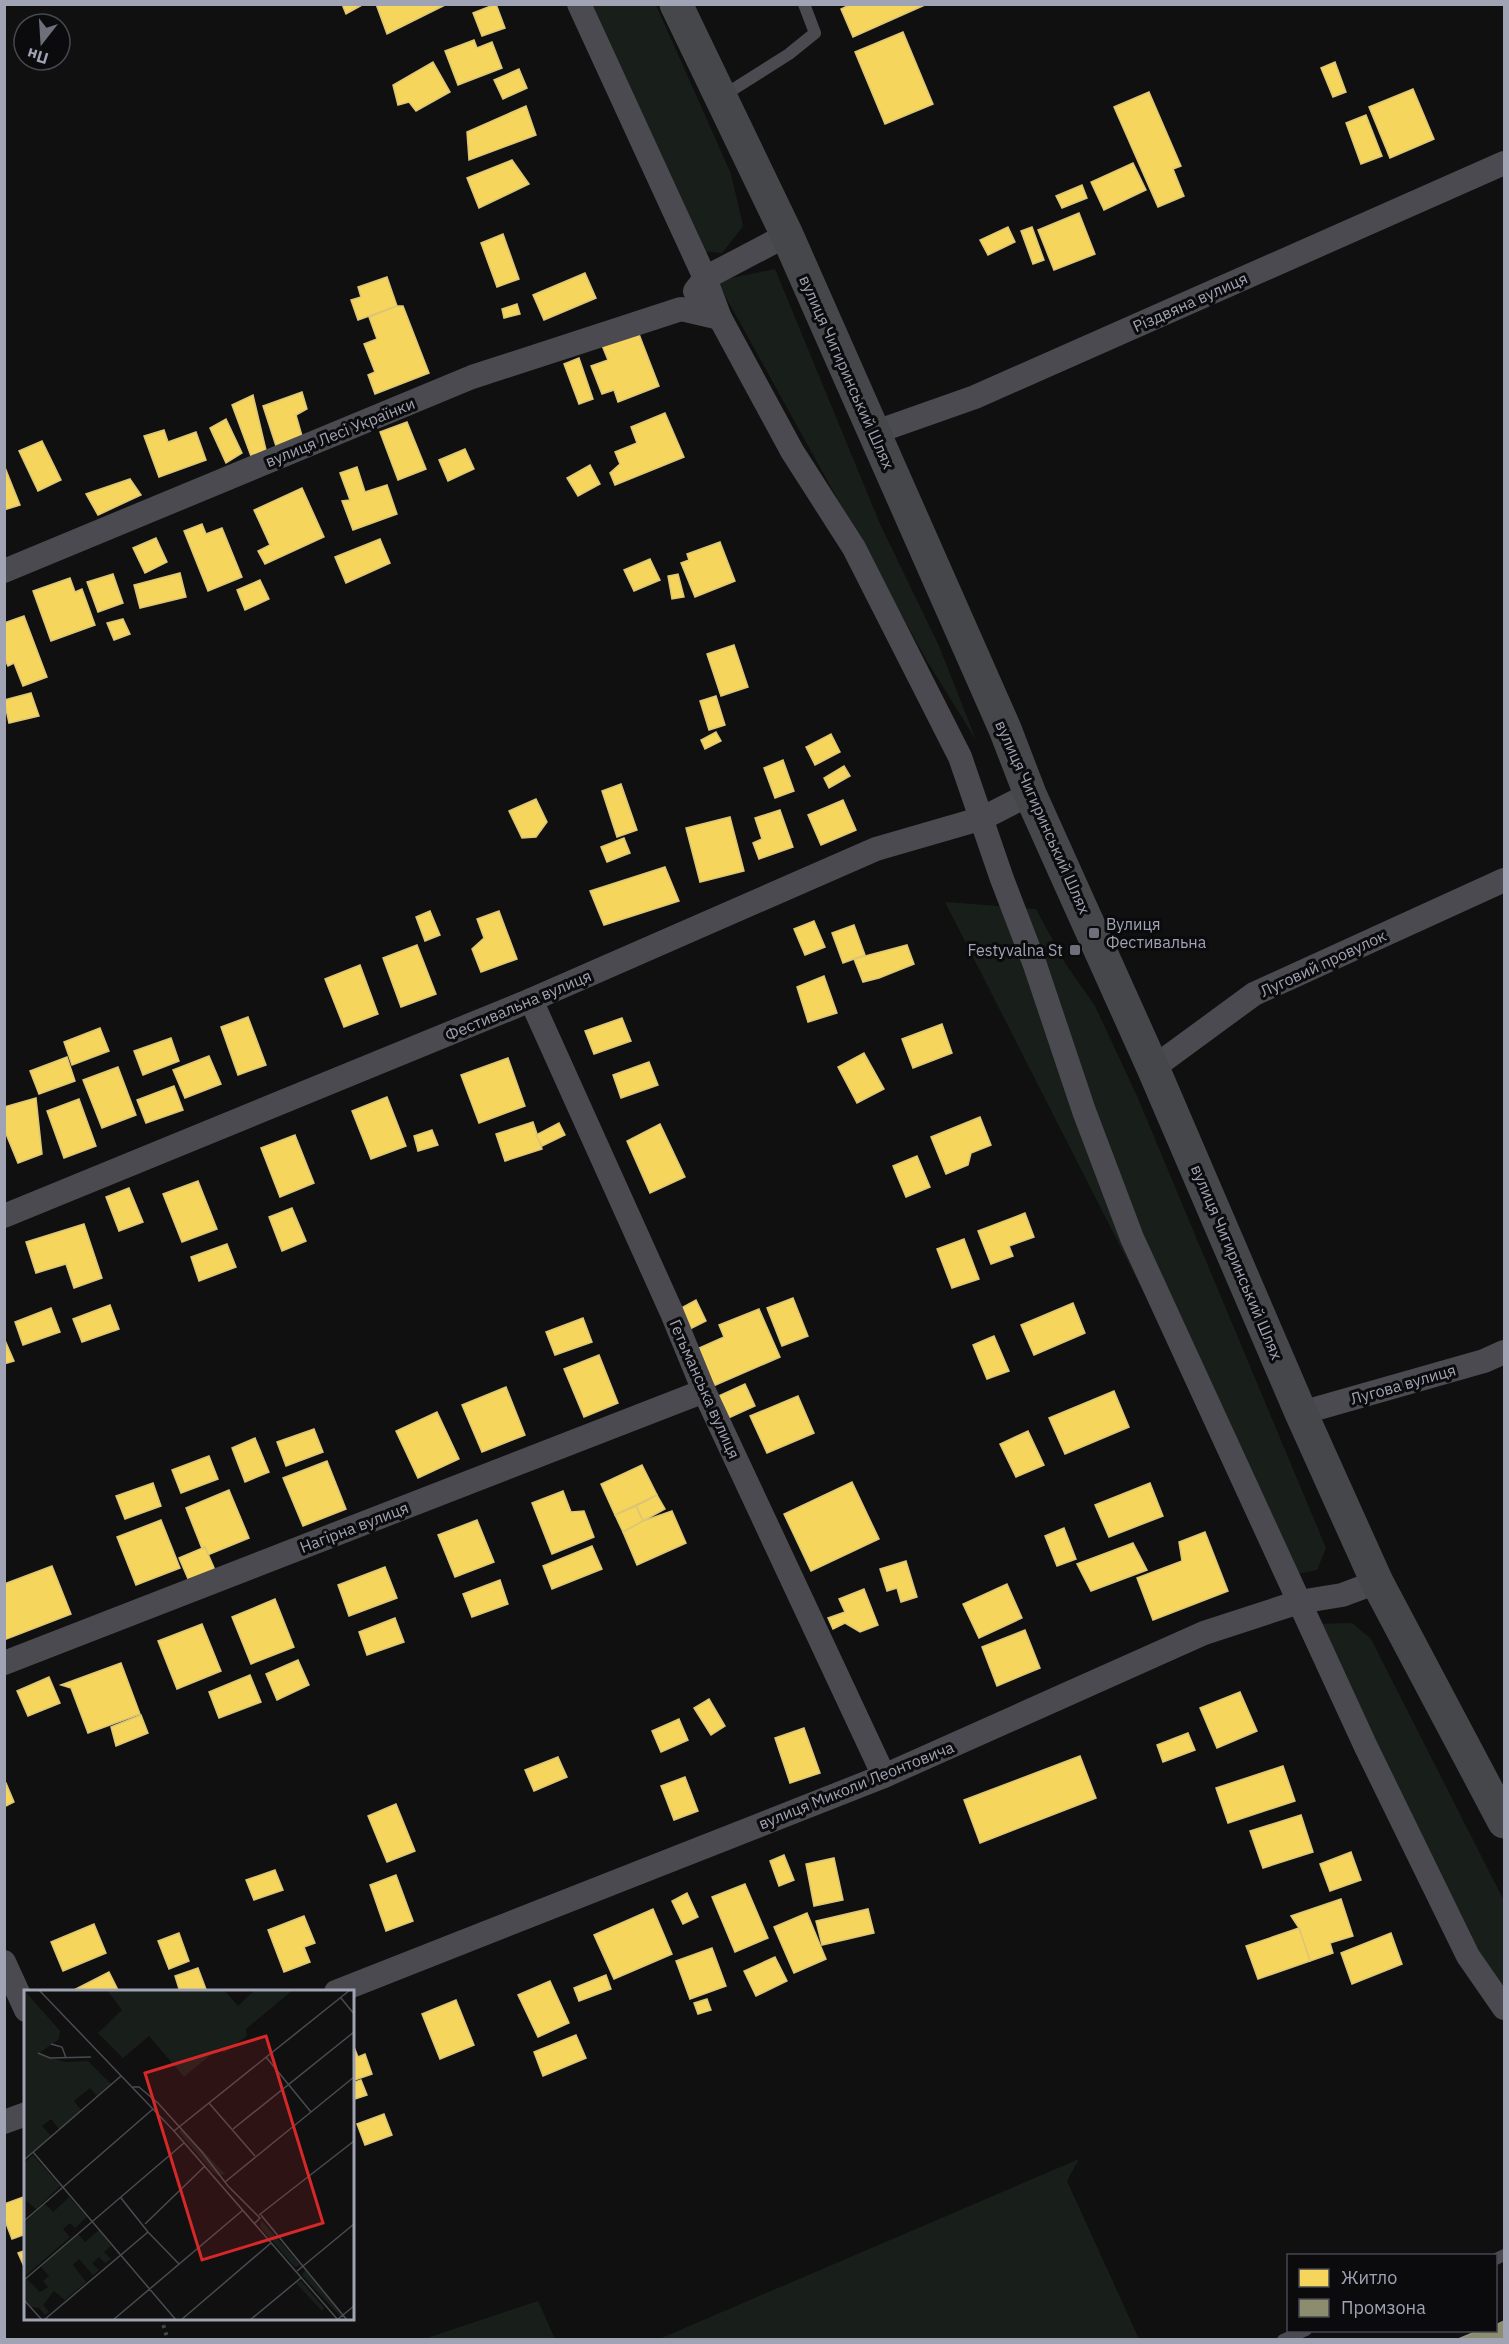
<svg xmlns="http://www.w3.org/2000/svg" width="1509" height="2344" viewBox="0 0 1509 2344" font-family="'IBM Plex Sans',sans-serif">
  <rect width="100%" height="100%" fill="#101010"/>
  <!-- green -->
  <g fill="#181f1a">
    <path d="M590,5h66l75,169 12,52 -21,27 -21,-2z"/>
    <path d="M775,269l105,255 59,122 37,94 -49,-79 -210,-380z"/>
    <path d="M945,902l91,7 29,54 30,43 42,90 189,452 -9,22 -29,6z"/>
    <path d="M1352,1623l19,16 133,262v113l-189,-390z"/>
    <path d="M1079,2159l-12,22 72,158h-480z"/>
    <path d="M538,2301l17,38h-131z"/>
  </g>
  <!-- homes -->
  <g fill="#f6d55c" stroke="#dcc676" stroke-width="1.5">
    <path d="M342,4h22l-18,10z"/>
    <path d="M376,4h71l-60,30z"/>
    <path d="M496,4l9,24 -23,8 -9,-23z"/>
    <path d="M851,4h76l-74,33 -12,-28z"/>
    <path d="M903,32l30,72 -48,20 -30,-72z"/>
    <path d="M474,40l3,8 15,-6 10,26 -44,17 -13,-34z"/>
    <path d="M433,62l17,30 -34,19 -7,-9 -11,3 -5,-20z"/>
    <path d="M1335,62l11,30 -13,5 -12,-29z"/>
    <path d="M519,69l8,19 -24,11 -9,-19z"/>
    <path d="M1413,89l21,50 -44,19 -21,-51z"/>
    <path d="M1149,92l32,74 -8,3 11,27 -26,11 -44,-100z"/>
    <path d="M526,106l10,29 -67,25 -2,-28z"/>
    <path d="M1366,115l16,41 -21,8 -15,-41z"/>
    <path d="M512,160l17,24 -50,24 -12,-30z"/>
    <path d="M1133,163l13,27 -42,20 -13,-28z"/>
    <path d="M1082,185l5,13 -25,10 -6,-12z"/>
    <path d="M1079,213l16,41 -41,16 -16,-40z"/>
    <path d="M1008,227l7,15 -27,13 -8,-15z"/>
    <path d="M1032,227l12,33 -11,4 -12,-33z"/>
    <path d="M503,234l16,45 -22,8 -16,-44z"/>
    <path d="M585,273l11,25 -52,22 -11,-25z"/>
    <path d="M387,277l10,29 -39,14 -7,-20 10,-3 -3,-10z"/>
    <path d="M517,304l3,10 -16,4 -2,-9z"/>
    <path d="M397,306h6l26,67 -54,21 -7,-19 7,-3 -11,-28 13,-5 -8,-22z"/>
    <path d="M637,329l22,57 -41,16 -4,-12 -12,4 -11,-28 17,-6 -7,-17z"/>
    <path d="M579,358l14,41 -14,5 -15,-40z"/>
    <path d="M302,392l5,17 -11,6 6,21 -26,10 -13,-40z"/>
    <path d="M253,395l13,55 -15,6 -19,-51z"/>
    <path d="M665,413l19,44 -69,28 -5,-12 10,-9 -5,-12 22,-9 -6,-16z"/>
    <path d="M226,419l16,34 -16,10 -16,-35z"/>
    <path d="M407,422l19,47 -28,11 -18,-48z"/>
    <path d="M164,430l4,12 28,-10 10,28 -47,17 -15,-41z"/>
    <path d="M42,441l19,39 -23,11 -19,-40z"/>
    <path d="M465,449l9,20 -26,12 -9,-21z"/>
    <path d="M4,465l16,40 -16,5z"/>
    <path d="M590,465l10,19 -22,12 -11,-18z"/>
    <path d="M357,467l8,25 22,-7 10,29 -44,16 -11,-29 8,-1 -10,-27z"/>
    <path d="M130,479l11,16 -43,20 -12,-21z"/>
    <path d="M302,488l22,49 -59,27 -7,-13 12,-6 -16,-35z"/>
    <path d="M202,524l4,10 16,-6 20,49 -34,14 -24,-60z"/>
    <path d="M156,538l11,24 -22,11 -12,-25z"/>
    <path d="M380,539l10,24 -44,20 -11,-26z"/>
    <path d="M720,542l15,39 -40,16 -14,-34 8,-3 -2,-6z"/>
    <path d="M650,559l10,21 -26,11 -10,-21z"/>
    <path d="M180,573l6,24 -46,11 -6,-23z"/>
    <path d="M113,574l10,29 -25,9 -11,-30z"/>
    <path d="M678,574l6,23 -12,2 -4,-23z"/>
    <path d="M70,578l5,14 7,-3 13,36 -44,16 -18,-50z"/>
    <path d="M260,580l9,19 -24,11 -8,-20z"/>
    <path d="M24,616l23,61 -24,9 -9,-23 -6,3 -4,-9v-34z"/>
    <path d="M123,619l7,15 -16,6 -7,-17z"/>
    <path d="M734,645l14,42 -27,9 -14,-42z"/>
    <path d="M31,693l8,23 -30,7 -5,-23z"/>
    <path d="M716,696l9,29 -16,5 -9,-29z"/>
    <path d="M716,732l5,9 -16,8 -4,-9z"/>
    <path d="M831,734l9,18 -25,13 -9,-18z"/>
    <path d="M783,760l11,31 -19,7 -11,-30z"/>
    <path d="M844,766l6,10 -21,12 -5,-10z"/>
    <path d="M621,784l16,46 -20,7 -15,-46z"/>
    <path d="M536,799l11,23 -11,15 -14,1 -13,-27z"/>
    <path d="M843,800l13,30 -35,15 -13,-30z"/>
    <path d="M780,810l13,37 -34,12 -6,-16 9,-4 -7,-21z"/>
    <path d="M730,817l14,54 -44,11 -14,-54z"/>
    <path d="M624,838l6,15 -23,9 -6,-15z"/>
    <path d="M665,867l14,34 -75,24 -14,-34z"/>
    <path d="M430,911l10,24 -15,6 -9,-24z"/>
    <path d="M499,911l18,48 -36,13 -9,-23 12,-11 -7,-19z"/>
    <path d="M814,921l11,26 -20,8 -11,-26z"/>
    <path d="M854,925l11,30 -22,8 -11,-30z"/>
    <path d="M417,945l19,49 -35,13 -18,-49z"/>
    <path d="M907,945l7,19 -35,14 -16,4 -9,-23z"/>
    <path d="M360,965l18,49 -34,13 -19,-48z"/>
    <path d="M824,976l13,37 -29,9 -11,-35z"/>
    <path d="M248,1017l18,48 -28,10 -17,-48z"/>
    <path d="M622,1018l9,23 -37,13 -9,-23z"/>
    <path d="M942,1024l10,29 -39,15 -11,-29z"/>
    <path d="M100,1028l9,23 -37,14 -8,-23z"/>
    <path d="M171,1038l8,23 -36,14 -9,-24z"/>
    <path d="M864,1053l20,36 -27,14 -19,-36z"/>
    <path d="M209,1056l12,28 -36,14 -12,-28z"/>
    <path d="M67,1057l8,24 -36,13 -9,-23z"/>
    <path d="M508,1058l17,48 -46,17 -18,-48z"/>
    <path d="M649,1062l9,23 -37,13 -8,-23z"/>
    <path d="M118,1067l18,48 -34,13 -19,-48z"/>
    <path d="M174,1086l9,24 -37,13 -9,-23z"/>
    <path d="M387,1097l19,49 -35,13 -19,-48z"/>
    <path d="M36,1098l6,56 -24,9 -14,-34v-22z"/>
    <path d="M79,1099l17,47 -32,12 -17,-47z"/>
    <path d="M980,1117l11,28 -20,8 -3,12 -22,9 -15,-37z"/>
    <path d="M533,1122l9,27 -37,12 -9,-27z"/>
    <path d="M559,1123l6,12 -23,11 -6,-11z"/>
    <path d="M660,1124l25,53 -35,16 -23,-52z"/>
    <path d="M432,1130l6,15 -20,6 -4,-15z"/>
    <path d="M295,1135l19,48 -34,14 -19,-49z"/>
    <path d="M917,1156l13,31 -24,10 -13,-31z"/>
    <path d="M198,1181l19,48 -35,13 -19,-48z"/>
    <path d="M129,1188l14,34 -24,9 -13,-34z"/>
    <path d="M292,1208l14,33 -24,10 -13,-34z"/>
    <path d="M1025,1213l9,24 -25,9 4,10 -22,8 -13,-33z"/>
    <path d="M84,1224l18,54 -28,10 -8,-24 -30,9 -10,-31z"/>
    <path d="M964,1239l15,40 -27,9 -15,-39z"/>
    <path d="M227,1244l9,23 -37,14 -8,-24z"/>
    <path d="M793,1298l15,38 -26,10 -15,-38z"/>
    <path d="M696,1300l10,21 -24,12 -10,-20z"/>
    <path d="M1073,1303l12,30 -51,22 -13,-30z"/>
    <path d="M110,1305l9,24 -37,13 -9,-23z"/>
    <path d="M51,1308l9,24 -37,13 -8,-23z"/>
    <path d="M759,1309l21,48 -69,30 -16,-37 29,-13 -5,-12z"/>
    <path d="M583,1318l9,24 -37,13 -9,-23z"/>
    <path d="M994,1336l15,35 -22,8 -14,-34z"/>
    <path d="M4,1338l10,23 -10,3z"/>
    <path d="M599,1355l19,48 -34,14 -20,-48z"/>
    <path d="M745,1384l10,22 -31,14 -10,-22z"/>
    <path d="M506,1387l19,48 -43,17 -20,-47z"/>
    <path d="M1114,1391l15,36 -64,27 -16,-36z"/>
    <path d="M798,1396l16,37 -47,20 -17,-37z"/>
    <path d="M437,1412l22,47 -41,19 -22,-47z"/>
    <path d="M314,1429l9,23 -37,14 -9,-24z"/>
    <path d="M1028,1431l16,34 -28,12 -16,-33z"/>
    <path d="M255,1438l14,34 -24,10 -13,-34z"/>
    <path d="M209,1456l9,23 -37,14 -9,-23z"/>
    <path d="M327,1461l19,48 -43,17 -20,-48z"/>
    <path d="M642,1465l15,30 -42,20 -14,-31z"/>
    <path d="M852,1482l27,57 -68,32 -27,-57z"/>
    <path d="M153,1483l8,23 -36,13 -9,-23z"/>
    <path d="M1150,1483l13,33 -54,21 -14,-32z"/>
    <path d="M229,1490l20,48 -44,18 -19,-48z"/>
    <path d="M563,1491l8,21 13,-1 10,26 -42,17 -20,-51z"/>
    <path d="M657,1495l8,14 -22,12 -7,-15z"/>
    <path d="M636,1506l7,15 -20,11 -8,-17z"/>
    <path d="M672,1511l14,32 -49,22 -14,-33 20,-11z"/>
    <path d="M161,1520l19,48 -44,17 -19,-48z"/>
    <path d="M477,1520l17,42 -39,15 -17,-42z"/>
    <path d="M1064,1528l12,31 -19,7 -12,-30z"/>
    <path d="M1205,1532l23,59 -75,29 -16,-42 45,-17 -3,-19z"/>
    <path d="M1133,1543l14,27 -56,21 -14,-27z"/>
    <path d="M592,1546l10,23 -50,20 -9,-23z"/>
    <path d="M205,1547l10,23 -26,11 -10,-23z"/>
    <path d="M906,1561l11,36 -16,5 -4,-14 -10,3 -7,-22z"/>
    <path d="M52,1566l19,48 -67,26v-56z"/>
    <path d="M385,1567l12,31 -48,18 -11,-31z"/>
    <path d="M500,1580l8,24 -36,13 -9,-23z"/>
    <path d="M1007,1584l15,34 -43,20 -16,-34z"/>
    <path d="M864,1589l14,36 -18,7 -15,-9 -12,6 -5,-11 17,-6 -6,-13z"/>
    <path d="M275,1599l19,48 -43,17 -19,-47z"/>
    <path d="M395,1618l9,24 -37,13 -8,-23z"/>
    <path d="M202,1624l19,47 -44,18 -19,-48z"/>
    <path d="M1025,1630l15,38 -43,18 -15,-39z"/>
    <path d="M298,1660l11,25 -32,15 -11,-26z"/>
    <path d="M121,1663l19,51 -52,19 -17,-45 -10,-3z"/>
    <path d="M250,1675l11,27 -42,16 -10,-26z"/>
    <path d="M49,1677l11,26 -32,13 -11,-25z"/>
    <path d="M1240,1692l17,39 -40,17 -17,-40z"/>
    <path d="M709,1699l16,27 -14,9 -17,-27z"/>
    <path d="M141,1715l7,18 -32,13 -5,-19z"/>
    <path d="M679,1719l9,21 -27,12 -9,-21z"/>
    <path d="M804,1728l16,45 -30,10 -15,-45z"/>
    <path d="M1188,1733l7,17 -32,12 -6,-17z"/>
    <path d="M1080,1756l16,42 -116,45 -16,-43z"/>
    <path d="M558,1757l9,20 -33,14 -9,-21z"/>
    <path d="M1283,1766l12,35 -67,22 -12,-35z"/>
    <path d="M685,1777l13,34 -24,9 -13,-34z"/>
    <path d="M6,1783l8,19 -10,5v-23z"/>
    <path d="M396,1804l19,47 -28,11 -19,-46z"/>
    <path d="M1301,1815l12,37 -50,16 -13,-37z"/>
    <path d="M1351,1852l10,28 -31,11 -10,-27z"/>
    <path d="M784,1855l10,25 -15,6 -9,-25z"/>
    <path d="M834,1858l9,42 -29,6 -8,-42z"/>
    <path d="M275,1870l8,20 -29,10 -8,-20z"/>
    <path d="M396,1875l17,46 -27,10 -16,-46z"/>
    <path d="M745,1884l23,54 -33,14 -23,-55z"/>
    <path d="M687,1893l11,24 -15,7 -11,-23z"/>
    <path d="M1341,1899l12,37 -23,7 3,10 -23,8 -11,-33 -8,-12z"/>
    <path d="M653,1909l19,45 -58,25 -20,-44z"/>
    <path d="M868,1909l6,24 -52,12 -6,-24z"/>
    <path d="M807,1913l19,46 -32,14 -20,-46z"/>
    <path d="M304,1916l11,27 -11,4 6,15 -26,10 -16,-42z"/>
    <path d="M94,1924l12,29 -43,18 -12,-29z"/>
    <path d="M1299,1928l11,33 -52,18 -12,-33z"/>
    <path d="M179,1933l10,28 -20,8 -11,-28z"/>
    <path d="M1391,1933l11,31 -50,20 -11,-31z"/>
    <path d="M712,1948l14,38 -36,13 -14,-38z"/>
    <path d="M775,1957l12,24 -31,15 -12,-25z"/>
    <path d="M198,1968l9,24h-27l-5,-16z"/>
    <path d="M109,1972l10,20 -47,-1z"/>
    <path d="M606,1975l5,14 -32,12 -5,-13z"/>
    <path d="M550,1981l19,42 -31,14 -20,-42z"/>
    <path d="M707,1999l4,11 -13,4 -4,-11z"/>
    <path d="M456,2000l18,45 -34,14 -18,-45z"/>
    <path d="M576,2035l10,23 -43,18 -9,-24z"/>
    <path d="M352,2042l6,15 7,-3 7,20 -20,7z"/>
    <path d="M361,2080l6,15 -15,5v-17z"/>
    <path d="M384,2114l8,21 -27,10 -8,-21z"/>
    <path d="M26,2196v38l-14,5 -8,-21v-14z"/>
    <path d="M26,2250v21l-8,-18z"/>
  </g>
  <!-- industry -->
  <path fill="#8c8c6e" stroke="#929383" stroke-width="1.5" d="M1504,2321v19h-48l24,-10h16v-5z"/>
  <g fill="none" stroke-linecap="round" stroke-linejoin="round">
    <!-- path -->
    <path stroke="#45464b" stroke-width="4" stroke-dasharray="3 4.5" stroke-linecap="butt" d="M161,2318l7,22"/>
    <!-- service -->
    <g stroke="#4a4a50" stroke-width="12">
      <path d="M721,97l68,-43 26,-21 -11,-29"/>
      <path d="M1496,2259l8,-4"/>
      <path d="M1283,2340l23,-10"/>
    </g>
    <!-- minor -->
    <g stroke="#4a4a50" stroke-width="24">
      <path d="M579,4l126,274 -10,13"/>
      <path d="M787,235l-82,43 15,40 72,133 62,97 106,209 42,122 33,86 49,146 48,127 234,509 102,209 36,52"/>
      <path d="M873,433l102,-36 529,-234"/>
      <path d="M4,571l468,-194 209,-68 39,9"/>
      <path d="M531,1000l141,313 32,78 180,385"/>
      <path d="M1153,1068l101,-74 250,-114"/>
      <path d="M4,1216l527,-216 345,-151 107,-31 47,-24"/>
      <path d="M1301,1413l183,-52 20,-9"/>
      <path d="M4,1663l700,-272"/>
      <path d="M4,1962l22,48"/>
      <path d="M336,1992l548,-216 320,-143 95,-31 43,-7 35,-13"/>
      <path d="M4,2122l22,-8"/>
    </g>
    <!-- primary -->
    <path stroke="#46474b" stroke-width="33" d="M676,4l111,231 218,494 25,65 123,274 148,345 76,169 127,240"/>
  </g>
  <!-- markers -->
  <g fill="#6d707a" stroke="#0b0a0c" stroke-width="2">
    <rect x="1088" y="927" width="12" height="12" rx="3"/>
    <rect x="1069" y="944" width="12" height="12" rx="3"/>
  </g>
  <g text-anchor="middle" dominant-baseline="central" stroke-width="6" stroke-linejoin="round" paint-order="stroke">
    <!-- street labels -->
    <g font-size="16" fill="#9fa3b3" stroke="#0b0a0c">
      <text transform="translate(1190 302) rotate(-24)">Різдвяна вулиця</text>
      <text transform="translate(847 372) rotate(66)">вулиця Чигиринський Шлях</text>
      <text transform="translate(340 432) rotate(-22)">вулиця Лесі Українки</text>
      <text transform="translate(1043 817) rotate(66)">вулиця Чигиринський Шлях</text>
      <text transform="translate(1323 963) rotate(-25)">Луговий провулок</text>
      <text transform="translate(518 1005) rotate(-23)">Фестивальна вулиця</text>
      <text transform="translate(1237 1262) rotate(67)">вулиця Чигиринський Шлях</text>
      <text transform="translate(1403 1384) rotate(-16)">Лугова вулиця</text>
      <text transform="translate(705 1389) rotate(66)">Гетьманська вулиця</text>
      <text transform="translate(354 1527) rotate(-21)">Нагірна вулиця</text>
      <text transform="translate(856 1785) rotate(-22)">вулиця Миколи Леонтовича</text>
    </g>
    <!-- poi labels -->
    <g font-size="16" fill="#9fa3b3" stroke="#0b0a0c" text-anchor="start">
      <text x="1106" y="924">Вулиця<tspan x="1106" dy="18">Фестивальна</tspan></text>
      <text x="1063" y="950" text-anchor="end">Festyvalna St</text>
    </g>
  </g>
  <!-- overview -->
  <g transform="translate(24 1990)">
    <rect width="330" height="330" fill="#101010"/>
    <path d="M0,0l36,41 -1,8 -21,15 27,8 23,-1 23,23 -14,12 -7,-8 -16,13 8,10 -22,19 -9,-11 -9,7 10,11 -28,23zM83,0h117l14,16 17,-16h38l-47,39 1,7 -23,17 -5,-5 -35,29 -35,-41 -26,22 -25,-25 24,-23zM158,139l43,45 -7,2 -7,-6 -32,-38zM9,165l27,31 -24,23 -12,-10v-36zM45,207l18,20 -12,11 -5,-5 -7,6 7,8 -46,40v-54l21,-19 8,8zM237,230l39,44 -2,2 -3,1 -35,-40zM75,240l12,16 -7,6 7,7 -6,4 -6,-6 -7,6 7,7 -6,5 -14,-16 -6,6 13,17 -21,18 -11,-9 -11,14 6,7 -4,3 -6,-7 -8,-1 -7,-8v-18l3,-2 13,13 8,-5 -5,-6 6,-5 -8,-9 37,-33 7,8zM281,280l37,44 -1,3 -39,-42zM277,291l23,27 -2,3 -26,-28z" fill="#181f1a"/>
    <path fill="none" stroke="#494b51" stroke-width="1.5" d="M15,0l135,141 164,189M317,8l13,16M27,54l11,3 4,11M14,63l12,5 41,-1M242,67l45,55M109,97h6l19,16 44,49 26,34 32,32 -6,6M185,113l46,53M209,139l121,-97M150,141l176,-141M9,162l143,168M0,170l97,-84M201,192l129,-105M97,208l27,34M235,225l95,-74M237,225l86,105M0,231l129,-112M121,234l60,-58M124,242l31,32M273,281l57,-47M0,290l160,-137M0,310l18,20M314,329l16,-13M20,330l104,-88M89,330l130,-110M157,330l90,-77M226,330l52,-43"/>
    <path fill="#d62828" fill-opacity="0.15" stroke="#d62828" stroke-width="3" d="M242,46l57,187 -121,37 -57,-187z"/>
    <rect width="330" height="330" fill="none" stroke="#9fa3b3" stroke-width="3"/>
  </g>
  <!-- border -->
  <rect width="1509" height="2344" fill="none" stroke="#9fa3b3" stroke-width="12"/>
  <!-- legend -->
  <rect x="1287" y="2254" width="210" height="78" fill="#0b0a0c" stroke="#46474f" stroke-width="1.5"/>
  <rect x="1299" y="2269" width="30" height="18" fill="#f6d55c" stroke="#46474f" stroke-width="1.5"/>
  <text x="1341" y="2284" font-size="18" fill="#9fa3b3">Житло</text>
  <rect x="1299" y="2299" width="30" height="18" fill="#8c8c6e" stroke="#46474f" stroke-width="1.5"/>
  <text x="1341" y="2314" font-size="18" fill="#9fa3b3">Промзона</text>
  <!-- north arrow -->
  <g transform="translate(42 42) rotate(197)"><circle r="28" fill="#0b0a0c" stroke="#46474f" stroke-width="1.5"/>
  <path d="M0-4.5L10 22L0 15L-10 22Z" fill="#6d707a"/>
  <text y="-9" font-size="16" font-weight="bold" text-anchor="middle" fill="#9fa3b3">Пн</text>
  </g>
</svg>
